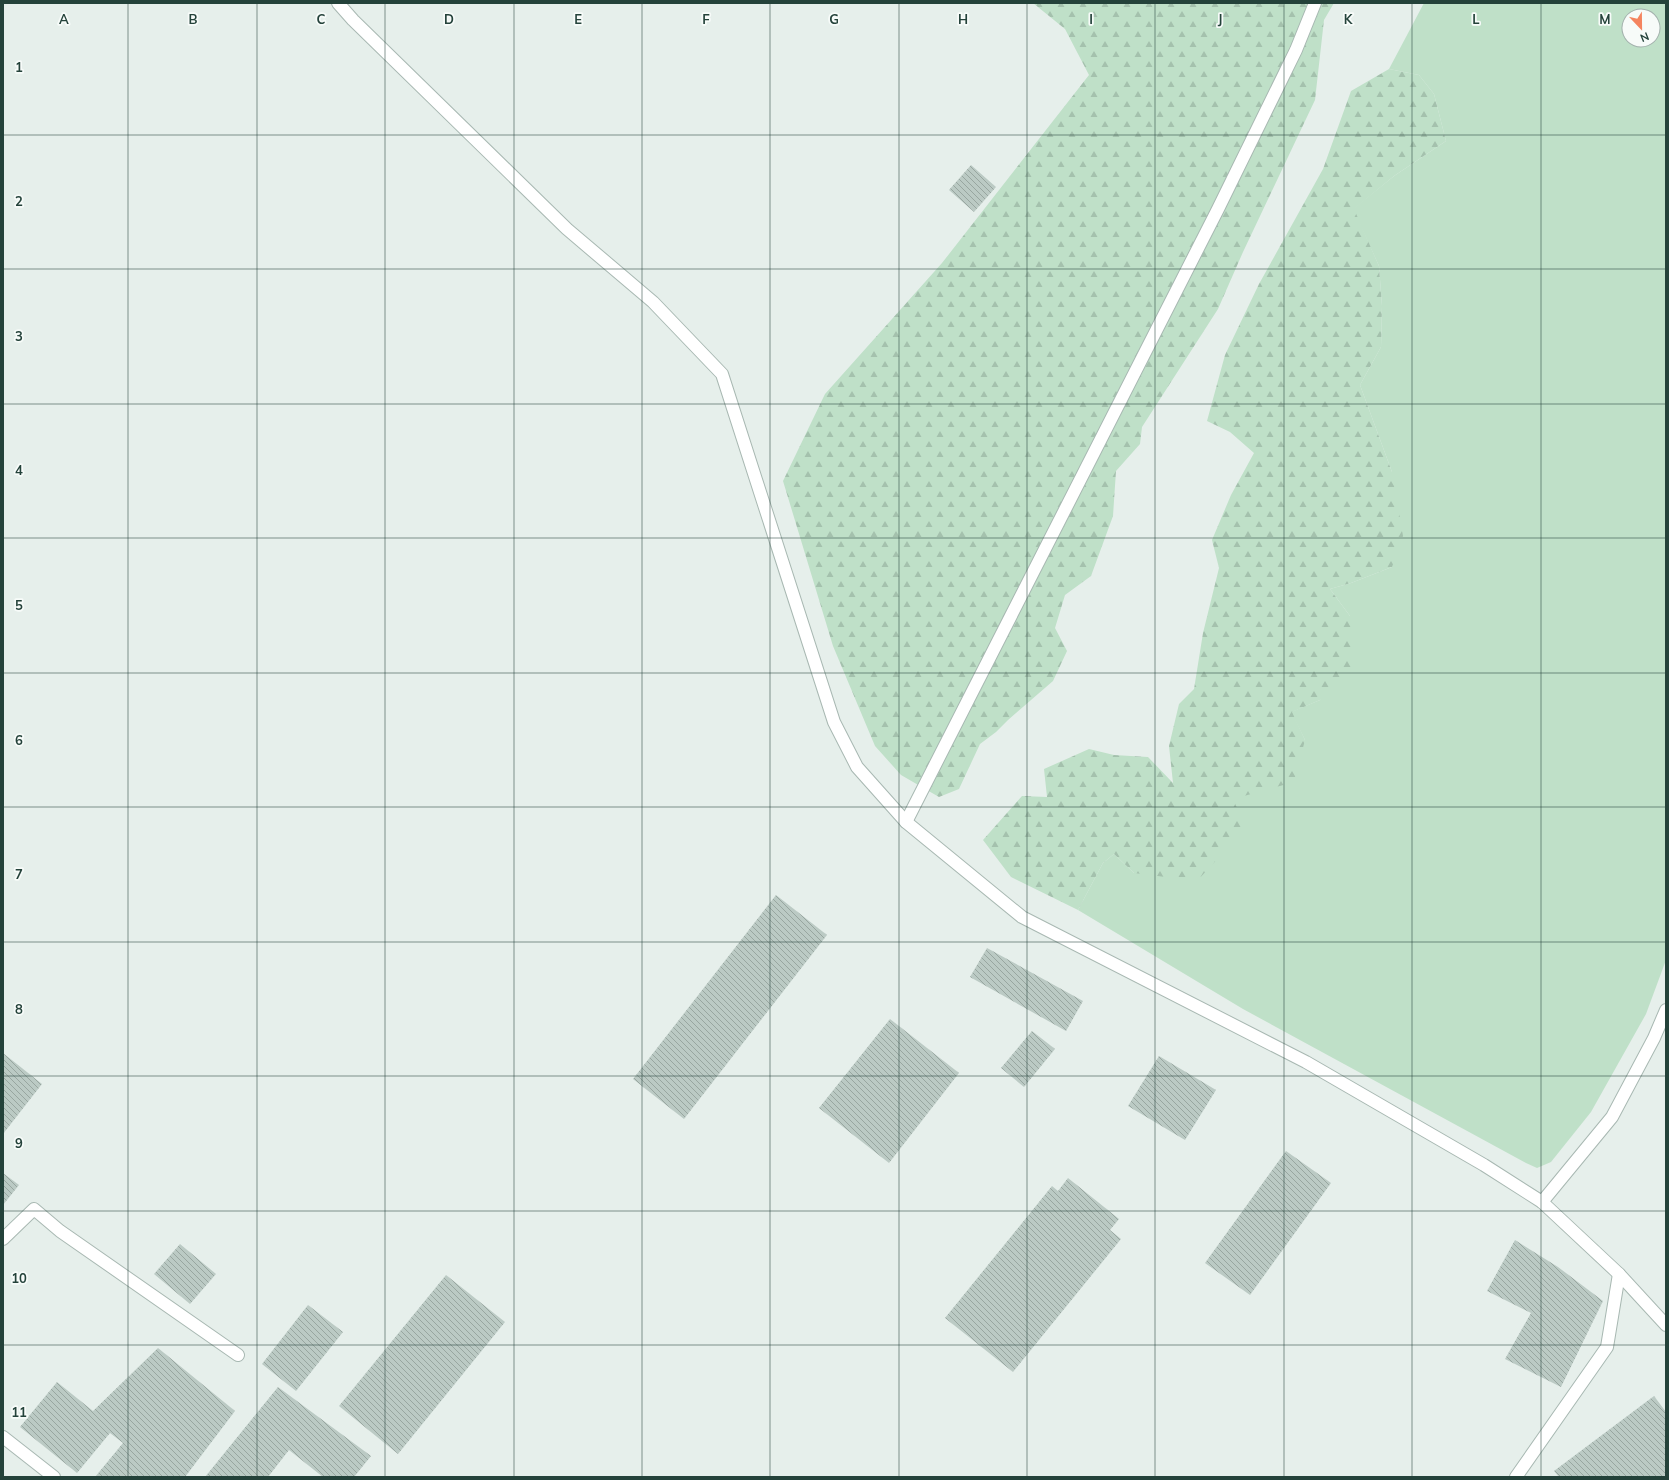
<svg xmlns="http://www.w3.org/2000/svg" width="1669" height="1480" viewBox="0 0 1669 1480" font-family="Mulish,sans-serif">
  <defs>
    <pattern id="forest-firs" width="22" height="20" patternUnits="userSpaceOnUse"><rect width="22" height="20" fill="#bfe0c8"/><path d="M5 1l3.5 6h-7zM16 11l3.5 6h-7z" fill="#a4c1ad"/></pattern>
    <pattern id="building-back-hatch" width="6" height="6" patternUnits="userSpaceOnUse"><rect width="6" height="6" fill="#bbcac4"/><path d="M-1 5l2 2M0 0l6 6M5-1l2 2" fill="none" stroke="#98a6a0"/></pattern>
  </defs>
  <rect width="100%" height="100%" fill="#e6efeb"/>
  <!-- green -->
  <path fill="#bfe0c8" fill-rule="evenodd" d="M1424,3h242v957l-20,54 -55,98 -40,50 -14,6 -11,-5 -283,-154 -165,-99 25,-47 11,-9 20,19 98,-74 73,-59 -14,-28 29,-12 30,-84 -20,-27 21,-6 41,-16v-95l-32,-87 21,-38 1,-41 -3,-40 -26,-57 41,-33 52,-35 -12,-47 -15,-19 -30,-6zM1629,16h24v24h-24z"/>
  <!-- forest -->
  <g fill="url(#forest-firs)">
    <path d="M1033,3h301l-10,17 -9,80 -72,152 -25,57 -76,118 -2,17 -24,27 -3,45 -22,60 -26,19 -10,33 12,23 -14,30 -45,39 -12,12 -16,12 -21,45 -20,8 -38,-22 -26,-29 -42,-100 -50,-165 42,-87 117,-131 147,-188 -24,-46z"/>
    <path d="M1389,69l30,6 15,19 12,47 -52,35 -40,33 25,57 3,40 -1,41 -21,38 32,87 11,64 -11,31 -41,16 -21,6 20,27 4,59 -34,25 -28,12 13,28 -11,42 -61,17 13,29 -49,53 -63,-8 -20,-19 -11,9 -25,47 -67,-33 -28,-37 39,-44 25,1 -3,-28 45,-20 25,6 34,2 25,26 -4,-37 10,-42 15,-15 9,-56 16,-65 -7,-28 19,-45 23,-42 -24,-21 -23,-11 18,-66 34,-71 64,-115 28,-78z"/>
  </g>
  <!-- building -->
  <g fill="url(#building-back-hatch)">
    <path d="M971,165l25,22 -22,25 -25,-22z"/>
    <path d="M776,895l51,40 -143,184 -51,-40z"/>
    <path d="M987,948l96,53 -17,30 -96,-54z"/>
    <path d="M890,1019l69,54 -70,90 -70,-55z"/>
    <path d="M1032,1031l23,18 -31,38 -23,-19z"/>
    <path d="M3,1053l39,31 -39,50z"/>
    <path d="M1159,1056l57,34 -31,50 -57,-34z"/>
    <path d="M1286,1151l45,32 -81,112 -45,-32z"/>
    <path d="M3,1173l16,12 -16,20z"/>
    <path d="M1068,1178l51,41 -9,11 11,9 -108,133 -68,-54 107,-132 6,5z"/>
    <path d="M1515,1240l43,27 45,34 -42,86 -56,-28 26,-46 -44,-22z"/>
    <path d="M180,1244l36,30 -26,30 -36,-30z"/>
    <path d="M446,1275l59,47 -107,132 -59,-48z"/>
    <path d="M308,1305l35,27 -47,59 -34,-27z"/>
    <path d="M158,1348l77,63 -50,66h-90l28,-34 -13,-10 -33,40 -57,-46 37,-45 36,29z"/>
    <path d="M278,1387l93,69 -17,21h-31l-34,-27 -21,27h-63z"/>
    <path d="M1654,1396l12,16v63l-3,2h-104l-5,-6z"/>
  </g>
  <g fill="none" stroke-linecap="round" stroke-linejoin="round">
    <!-- minor casing -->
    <g stroke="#a8b8b2" stroke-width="14">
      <g id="minor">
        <path d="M338,3l15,17 214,209 86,73 69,72 112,348 23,45 49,55 116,95 284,145 178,103 58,37 77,72 47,51"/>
        <path d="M906,822l312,-613 78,-159 19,-47"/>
        <path d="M1542,1202l70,-85 42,-79 12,-28"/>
        <path d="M3,1239l31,-30 26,22 178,124"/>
        <path d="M3,1437l51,40"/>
        <path d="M1516,1477l91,-130 12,-73"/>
      </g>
    </g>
    <!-- minor -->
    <use href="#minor" stroke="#fff" stroke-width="12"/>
  </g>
  <!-- grid -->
  <path fill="none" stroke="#24423a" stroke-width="1" stroke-opacity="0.55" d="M128,3v1474M257,3v1474M385,3v1474M514,3v1474M642,3v1474M770,3v1474M899,3v1474M1027,3v1474M1155,3v1474M1284,3v1474M1412,3v1474M1541,3v1474M3,135h1663M3,269h1663M3,404h1663M3,538h1663M3,673h1663M3,807h1663M3,942h1663M3,1076h1663M3,1211h1663M3,1345h1663"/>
  <g font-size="13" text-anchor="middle" font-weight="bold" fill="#24423a" stroke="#f7fbf9" stroke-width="3.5" stroke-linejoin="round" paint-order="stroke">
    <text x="64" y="24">A</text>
    <text x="193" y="24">B</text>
    <text x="321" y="24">C</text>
    <text x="449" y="24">D</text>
    <text x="578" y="24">E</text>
    <text x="706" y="24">F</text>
    <text x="834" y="24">G</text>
    <text x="963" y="24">H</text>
    <text x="1091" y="24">I</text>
    <text x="1220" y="24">J</text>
    <text x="1348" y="24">K</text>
    <text x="1476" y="24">L</text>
    <text x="1605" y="24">M</text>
    <text x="19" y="72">1</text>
    <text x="19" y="206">2</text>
    <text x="19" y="341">3</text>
    <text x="19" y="475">4</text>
    <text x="19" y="610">5</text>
    <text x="19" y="745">6</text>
    <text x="19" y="879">7</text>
    <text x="19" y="1014">8</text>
    <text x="19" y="1148">9</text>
    <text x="19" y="1283">10</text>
    <text x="19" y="1417">11</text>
  </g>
  <!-- border -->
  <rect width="1669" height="1480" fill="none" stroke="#24423a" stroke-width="8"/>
  <!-- north arrow -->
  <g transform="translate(1641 28) rotate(158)"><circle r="19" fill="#f7fbf9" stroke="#a3b1ad"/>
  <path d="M0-3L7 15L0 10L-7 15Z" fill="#f4845f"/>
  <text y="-6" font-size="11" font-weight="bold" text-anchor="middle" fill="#24423a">N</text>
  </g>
</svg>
